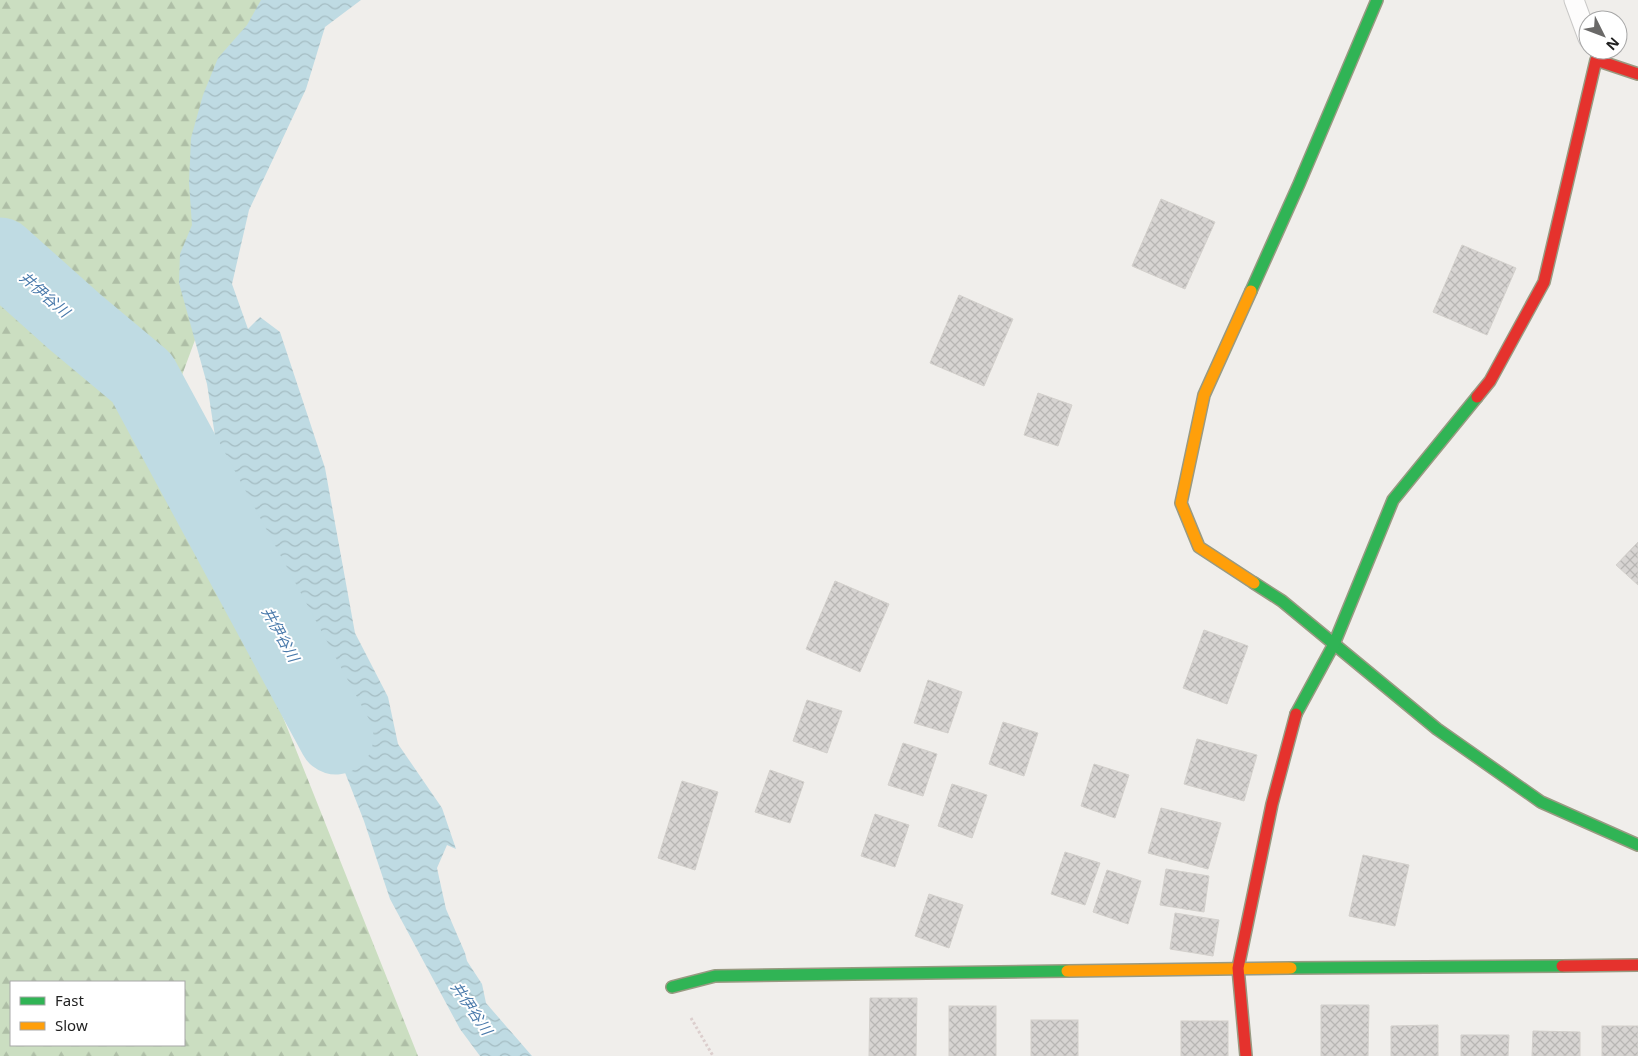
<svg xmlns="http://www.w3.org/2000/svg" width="1638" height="1056" viewBox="0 0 1638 1056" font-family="'Noto Sans','Noto Sans JP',sans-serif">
  <defs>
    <pattern id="forest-firs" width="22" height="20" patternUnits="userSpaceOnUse" patternTransform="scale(1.25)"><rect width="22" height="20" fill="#cbdec1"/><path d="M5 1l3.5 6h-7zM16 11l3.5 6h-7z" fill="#aebea6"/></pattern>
    <pattern id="water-waves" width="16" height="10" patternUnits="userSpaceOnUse" patternTransform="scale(1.25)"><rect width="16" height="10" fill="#bfdbe3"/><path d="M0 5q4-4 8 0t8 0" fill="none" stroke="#a4bcc2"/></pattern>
    <pattern id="building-cross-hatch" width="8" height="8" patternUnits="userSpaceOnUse" patternTransform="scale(1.25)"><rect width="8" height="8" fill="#d7d4d2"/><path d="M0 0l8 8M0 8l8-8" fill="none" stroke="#b8b6b4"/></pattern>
  </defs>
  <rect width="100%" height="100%" fill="#f0eeeb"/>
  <!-- forest -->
  <path fill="url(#forest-firs)" fill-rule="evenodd" d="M0,0h321l-156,421 253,635h-418zM11,982h173v63h-173z"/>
  <!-- water -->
  <path fill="url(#water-waves)" d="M261,0h100l-36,27 -19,62 -57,121 -17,74 16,45 12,-12 20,15 45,136 30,165 33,64 10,47 44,64 14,41 -9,-4 -10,23 9,41 19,44 2,8 15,23 4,19 46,53h-52l-20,-27 -70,-130 -26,-78 -40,-102 -33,-64 -70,-180 -14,-91 -28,-101 1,-29 12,-29 -3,-42 2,-45 12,-43 15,-37 29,-33z"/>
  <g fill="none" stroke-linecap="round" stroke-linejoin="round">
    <!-- river -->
    <path stroke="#bfdbe3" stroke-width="75" d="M0,255l75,67 67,56 194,359"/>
  </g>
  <!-- building -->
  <g fill="url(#building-cross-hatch)" stroke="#d3d0cc">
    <path d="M1161,199l54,23 -30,67 -53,-23z"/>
    <path d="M1462,245l54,23 -29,67 -54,-23z"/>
    <path d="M959,295l54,24 -29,67 -54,-23z"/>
    <path d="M1038,393l34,12 -14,41 -34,-11z"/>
    <path d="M1638,542v43l-22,-20z"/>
    <path d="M835,581l54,23 -29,68 -54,-23z"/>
    <path d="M1204,630l44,16 -21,58 -44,-16z"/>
    <path d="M928,680l34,12 -14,41 -34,-10z"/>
    <path d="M807,700l35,11 -15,42 -34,-12z"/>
    <path d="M1003,722l35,11 -14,43 -35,-12z"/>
    <path d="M1197,739l60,16 -13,46 -60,-17z"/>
    <path d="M903,743l34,11 -14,42 -35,-11z"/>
    <path d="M1094,764l35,11 -14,43 -34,-12z"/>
    <path d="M770,770l34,12 -14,41 -35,-11z"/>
    <path d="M682,781l36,11 -23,78 -37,-12z"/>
    <path d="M952,784l35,11 -15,43 -34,-12z"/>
    <path d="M1161,808l60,15 -13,46 -60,-16z"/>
    <path d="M875,814l34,11 -14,42 -34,-11z"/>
    <path d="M1065,852l35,11 -15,42 -34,-11z"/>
    <path d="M1363,855l46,10 -14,61 -46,-10z"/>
    <path d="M1166,869l43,7 -5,36 -44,-7z"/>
    <path d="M1107,870l34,11 -13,43 -35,-12z"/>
    <path d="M929,894l34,11 -14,43 -34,-12z"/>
    <path d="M1175,913l44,7 -6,36 -43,-7z"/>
    <path d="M870,998h47l-1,58h-47z"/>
    <path d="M1321,1005h48l-1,51h-47z"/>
    <rect x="949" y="1006" width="47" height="50"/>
    <rect x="1031" y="1020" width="47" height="36"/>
    <rect x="1181" y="1021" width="47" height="35"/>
    <path d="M1438,1025v31h-47v-30z"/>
    <rect x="1602" y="1026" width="36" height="30"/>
    <path d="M1533,1031l47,1v24h-48z"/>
    <path d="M1461,1035h48l-1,21h-47z"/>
  </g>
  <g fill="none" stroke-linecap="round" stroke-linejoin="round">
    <!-- lane casing -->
    <g stroke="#c9c8c7" stroke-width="21">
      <path id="lane" d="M1574,0l14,38"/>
    </g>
    <!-- fast casing -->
    <g stroke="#999a82" stroke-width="14">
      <g id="fast">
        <path d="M1251,291l48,-107 78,-184"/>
        <path d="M1254,583l28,18 155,128 104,73 97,43"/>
        <path d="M1296,714l38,-70 59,-144 84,-103"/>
        <path d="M1291,968l271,-2"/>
        <path d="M672,987l43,-11 352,-5"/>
      </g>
    </g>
    <!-- slow casing -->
    <g stroke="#999a82" stroke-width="14">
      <g id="slow">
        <path d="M1251,291l-47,104 -23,108 18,44 55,36"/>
        <path d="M1067,971l224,-3"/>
      </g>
    </g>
    <!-- jam casing -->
    <g stroke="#999a82" stroke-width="14">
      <g id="jam">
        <path d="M1477,397l13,-16 54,-99 52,-222 42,14"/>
        <path d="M1562,966l76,-1"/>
        <path d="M1246,1056l-8,-88 34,-164 24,-90"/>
      </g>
    </g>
    <!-- path -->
    <path stroke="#dccecd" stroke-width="3" stroke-dasharray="2.5 2.5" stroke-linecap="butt" d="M691,1018l22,38"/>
    <!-- lane -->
    <use href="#lane" stroke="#fdfcfc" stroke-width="19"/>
    <!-- fast -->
    <use href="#fast" stroke="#30b455" stroke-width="11"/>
    <!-- slow -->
    <use href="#slow" stroke="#ff9f0a" stroke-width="11"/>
    <!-- jam -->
    <use href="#jam" stroke="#e5322d" stroke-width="11"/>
  </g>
  <g text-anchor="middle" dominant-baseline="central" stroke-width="4" stroke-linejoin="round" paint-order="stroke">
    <!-- water labels -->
    <g font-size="15" font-style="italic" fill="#4a7aab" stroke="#fff">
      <text transform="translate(45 294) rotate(41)">井伊谷川</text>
      <text transform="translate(281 634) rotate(61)">井伊谷川</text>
      <text transform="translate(472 1008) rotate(56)">井伊谷川</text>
    </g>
  </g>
  <!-- legend -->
  <rect x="10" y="981" width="175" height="65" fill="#ffffff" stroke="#a7a7a7"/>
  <rect x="20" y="997" width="25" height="8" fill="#30b455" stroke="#a7a7a7"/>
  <text x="55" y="1006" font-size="15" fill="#222222">Fast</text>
  <rect x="20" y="1022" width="25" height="8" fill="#ff9f0a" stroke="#a7a7a7"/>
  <text x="55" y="1031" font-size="15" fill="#222222">Slow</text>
  <!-- north arrow -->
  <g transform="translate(1603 35) rotate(132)"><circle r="24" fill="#ffffff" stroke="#a7a7a7"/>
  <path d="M0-4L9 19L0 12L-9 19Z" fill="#6a6968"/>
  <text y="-8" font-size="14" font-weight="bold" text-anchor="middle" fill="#222222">N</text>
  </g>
</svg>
